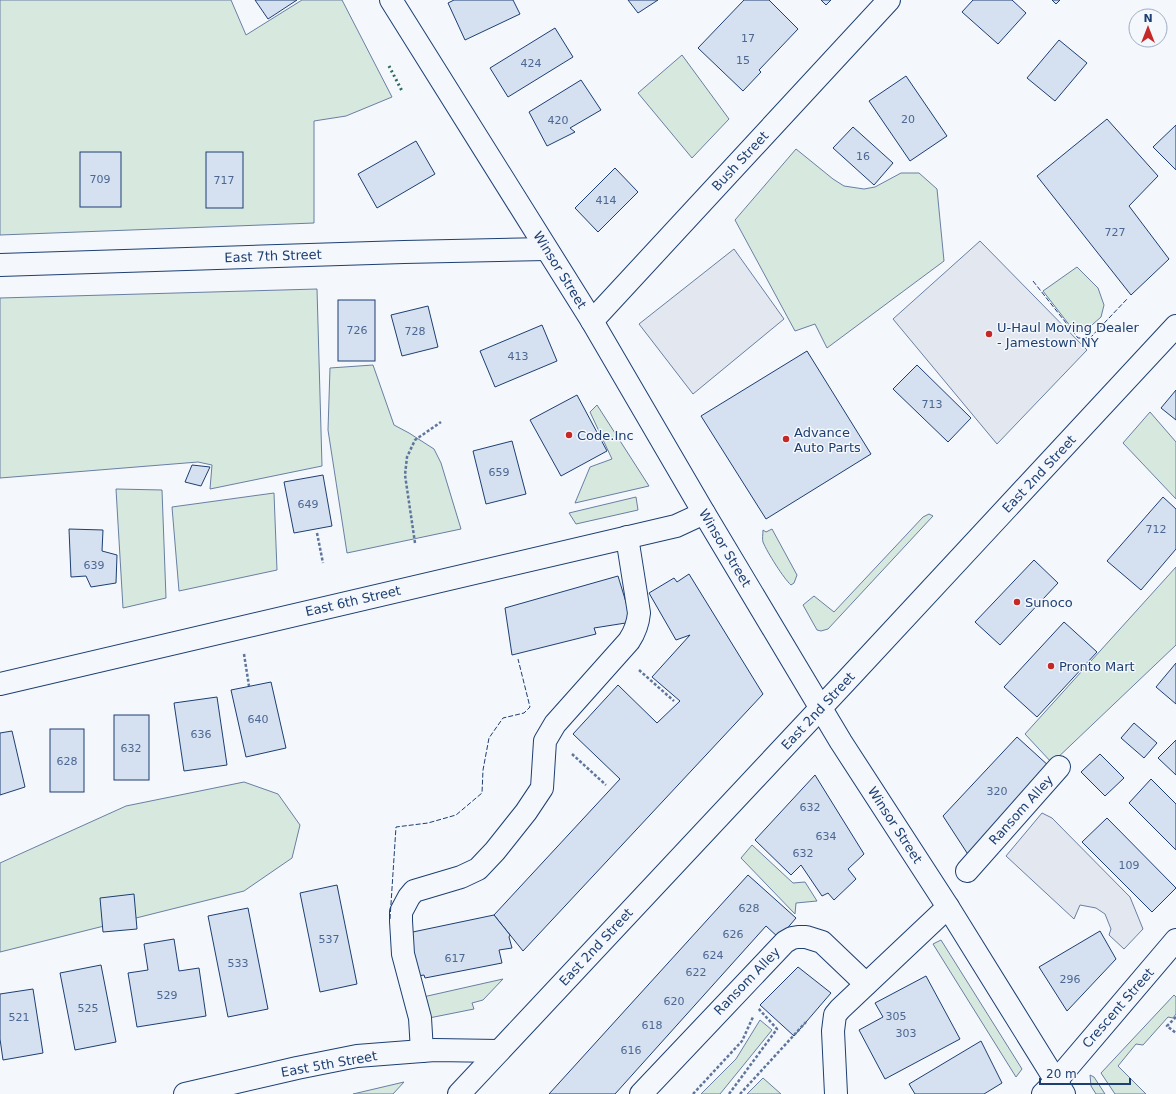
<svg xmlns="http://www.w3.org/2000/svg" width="1176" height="1094" viewBox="0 0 1176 1094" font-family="'DejaVu Sans',sans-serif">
  <rect width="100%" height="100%" fill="#f4f7fb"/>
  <!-- green -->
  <g fill="#d7e8df" stroke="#687fa3">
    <path d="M0,0h231l15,35 56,-35h40l50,97 -46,19 -32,5v102l-314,12z"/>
    <path d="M682,55l47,64 -37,39 -54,-65z"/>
    <path d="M796,149l37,30 11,7 20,3 11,-2 26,-14h18l18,16 7,72 -117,87 -12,-24 -20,7 -60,-111z"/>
    <path d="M1077,267l21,21 6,17 -3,12 -17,15 -10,-1 -31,-40z"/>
    <path d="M317,289l5,177 -112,23 2,-24 -14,-3 -198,16v-180z"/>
    <path d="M373,365l21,60 15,8 25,16 7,14 20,66 -114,24 -19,-123 2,-62z"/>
    <path d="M597,405l52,81 -74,17 15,-36 22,-8 -22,-47z"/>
    <path d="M1150,412l26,30v57l-53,-56z"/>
    <path d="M116,489l46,1 4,108 -43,10z"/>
    <path d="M274,493l3,77 -98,21 -7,-84z"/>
    <path d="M636,497l2,13 -62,14 -7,-11z"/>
    <path d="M929,514l4,2 -105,113 -7,2 -4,-1 -14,-25 11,-9 20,16 89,-95z"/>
    <path d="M772,529l25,46 -3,8 -3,2c-7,-6 -24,-33 -28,-43 -1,-3 0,-8 0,-12l3,2z"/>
    <path d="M1176,567v78l-124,118 -27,-29z"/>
    <path d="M244,782l34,12 22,31 -8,33 -48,33 -244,61v-89l126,-57z"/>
    <path d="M752,845l41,38 12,-1 12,19 -21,2 -1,11 -54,-56z"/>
    <path d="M941,940l81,129 -6,8 -83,-133z"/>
    <path d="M503,979l-20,21 -11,3 2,6 -45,9 -6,-21z"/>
    <path d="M1174,995l2,2v17l-3,4 -5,-1 -25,28 -7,-1 -18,22 28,28h-31l-14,-21z"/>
    <path d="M760,1020l12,10 -52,64h-19l35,-35z"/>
    <path d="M1090,1075l4,2 11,17h-9l-5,-8z"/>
    <path d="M763,1078l18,16h-34z"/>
    <path d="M404,1082l-11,12h-40z"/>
  </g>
  <!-- parking -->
  <g fill="#e3e8f0" stroke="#687fa3">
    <path d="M980,241l107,109 -90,94 -104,-125z"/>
    <path d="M734,249l50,70 -91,75 -54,-70z"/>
    <path d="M1042,813l10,5 78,79 13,32 -19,20 -15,-14 2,-6 -6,-15 -9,-6 -16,-3 -6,14 -68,-63z"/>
  </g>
  <!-- building -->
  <g fill="#d5e0f0" stroke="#1d3f73">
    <path d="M255,0h42l-29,19z"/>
    <path d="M454,0h59l7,14 -55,26 -17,-37z"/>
    <path d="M628,0h30l-20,13z"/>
    <path d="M744,0h25l29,29 -39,41 2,2 -18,19 -45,-43z"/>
    <path d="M821,0h10l-5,5z"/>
    <path d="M973,0h39l14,13 -28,31 -36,-32z"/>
    <path d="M1052,0h8l-4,4z"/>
    <path d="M555,28l18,29 -65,40 -18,-29z"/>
    <path d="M1059,40l28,23 -32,38 -28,-23z"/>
    <path d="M906,76l41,60 -37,25 -41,-60z"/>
    <path d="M581,80l20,30 -31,18 5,4 -28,14 -18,-34z"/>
    <path d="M1107,119l51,57 -29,30 40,53 -38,36 -94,-119z"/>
    <path d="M1176,125v45l-23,-23z"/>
    <path d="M853,127l40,36 -19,22 -41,-37z"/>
    <path d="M416,141l19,33 -58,34 -19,-34z"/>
    <rect x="80" y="152" width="41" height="55"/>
    <rect x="206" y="152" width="37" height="56"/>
    <path d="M615,168l23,24 -40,40 -23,-24z"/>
    <rect x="338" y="300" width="37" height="61"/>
    <path d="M428,306l10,41 -36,9 -11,-41z"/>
    <path d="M542,325l15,36 -62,26 -15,-36z"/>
    <path d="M807,351l64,103 -105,65 -65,-103z"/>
    <path d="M917,365l54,53 -23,24 -55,-53z"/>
    <path d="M1176,390v30l-15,-12z"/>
    <path d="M577,395l30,56 -46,25 -31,-56z"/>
    <path d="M512,441l14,53 -40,10 -13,-53z"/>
    <path d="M192,465l18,2 -9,19 -16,-4z"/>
    <path d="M323,475l9,51 -38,7 -10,-51z"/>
    <path d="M1163,497l13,12v40l-35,41 -34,-29z"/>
    <path d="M69,529l34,1 -1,21 15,4 -1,28 -25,4 -5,-11 -15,1z"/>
    <path d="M1034,560l24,23 -58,62 -25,-23z"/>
    <path d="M689,574l74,120 -240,257 -29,-36 126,-136 -47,-45 45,-49 39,38 23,-22 -28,-24 38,-42 -14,5 -27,-47 25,-15 3,4z"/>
    <path d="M618,576l14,46 -38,6 2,6 -84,21 -7,-47z"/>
    <path d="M1064,622l33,30 -60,65 -33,-30z"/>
    <path d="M1176,663v41l-20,-17z"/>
    <path d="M271,682l15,66 -40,9 -15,-67z"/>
    <path d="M217,697l10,68 -43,6 -10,-68z"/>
    <rect x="114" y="715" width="35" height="65"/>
    <path d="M1134,723l23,20 -13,15 -23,-20z"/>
    <rect x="50" y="729" width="34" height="63"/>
    <path d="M12,731l13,56 -25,8v-62z"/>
    <path d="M1017,737l33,30 -81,89 -26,-40z"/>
    <path d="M1176,740v35l-18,-17z"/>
    <path d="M1100,754l24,24 -19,18 -24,-24z"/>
    <path d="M815,775l49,79 -16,15 8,10 -22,21 -6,-7 -6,3 -21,-31 -10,10 -36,-35z"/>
    <path d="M1151,779l25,25v46l-47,-47z"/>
    <path d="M1107,818l69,70 -24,24 -70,-70z"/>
    <path d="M748,875l48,43 -17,20 -13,-12 -151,168h-66z"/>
    <path d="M337,885l20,99 -37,8 -20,-99z"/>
    <path d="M134,894l3,35 -34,3 -3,-34z"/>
    <path d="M248,908l20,101 -40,8 -20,-101z"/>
    <path d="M494,915l16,20 -1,2 3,11 -13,2 3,13 -77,15 -1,-3 -6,1 -10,-43z"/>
    <path d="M1100,931l16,28 -49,52 -28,-44z"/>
    <path d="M174,939l5,32 20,-3 7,48 -69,11 -9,-54 20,-3 -4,-26z"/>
    <path d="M101,965l15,77 -41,8 -15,-77z"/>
    <path d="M798,967l33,26 -37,43 -34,-31z"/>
    <path d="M926,976l34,63 -75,40 -26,-49 24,-13 -8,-14z"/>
    <path d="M33,989l10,64 -40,7 -3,-21v-45z"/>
    <path d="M981,1041l21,42 -18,11h-69l-6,-10z"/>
  </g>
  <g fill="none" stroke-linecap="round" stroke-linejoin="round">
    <!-- minor casing -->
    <g stroke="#1d3f73" stroke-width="24">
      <g id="minor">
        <path d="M391,0l201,321 112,192 137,229 107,165 116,187"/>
        <path d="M0,265l404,-13 142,-3"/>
        <path d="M592,321l297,-321"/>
        <path d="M0,684l676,-158 28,-13"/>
        <path d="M967,871l92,-104"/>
        <path d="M422,1051l-2,-33 -17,-64 -2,-33v-9l8,-15 5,-6 47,-14 17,-8 17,-18 31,-39 16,-24 3,-47 10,-17 74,-83c6,-9 9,-17 10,-28l-12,-76"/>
        <path d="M185,1094l112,-26 60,-12 78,-6 64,1"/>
        <path d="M641,1094l144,-152 7,-4 6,-1h8l16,5 44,42"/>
        <path d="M836,1094l-3,-63 2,-16 5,-6 108,-102"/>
        <path d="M1043,1094l13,-13 120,-141"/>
      </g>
    </g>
    <!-- major casing -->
    <g stroke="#1d3f73" stroke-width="24">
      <path id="major" d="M459,1094l387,-413 330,-355"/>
    </g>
    <!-- path -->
    <g stroke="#5e769c" stroke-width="2.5" stroke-dasharray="3 2" stroke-linecap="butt">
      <path d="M317,533l6,30"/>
      <path d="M415,543l-10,-68 2,-18 8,-17 26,-18"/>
      <path d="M244,654l5,32"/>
      <path d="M639,670l35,31"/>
      <path d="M572,754l34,31"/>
      <path d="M1176,1017l-9,9 9,7"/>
      <path d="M693,1094l49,-53 11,-24"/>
      <path d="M729,1094l48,-65 -19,-21"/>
      <path d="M740,1094l66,-72"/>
    </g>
    <!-- minor -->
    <use href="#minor" stroke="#f4f7fb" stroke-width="22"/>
    <!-- major -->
    <use href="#major" stroke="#f4f7fb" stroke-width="22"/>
    <!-- hedge -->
    <path stroke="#2c6c60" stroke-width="3" stroke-dasharray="2 3" stroke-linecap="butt" d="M389,66l13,25"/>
    <!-- fence -->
    <g stroke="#1d3f73" stroke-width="1" stroke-dasharray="5 2" stroke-linecap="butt">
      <path d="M1033,281l45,57h12l38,-40"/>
      <path d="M390,919l6,-92 32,-4 28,-8 26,-22 1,-23 6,-32 14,-20 21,-5 6,-6 -12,-48"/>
    </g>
  </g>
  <!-- markers -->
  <g fill="#c62828" stroke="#f4f7fb" stroke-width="1.5">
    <circle cx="989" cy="334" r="4"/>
    <circle cx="569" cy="435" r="4"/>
    <circle cx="786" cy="439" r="4"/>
    <circle cx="1017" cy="602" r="4"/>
    <circle cx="1051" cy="666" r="4"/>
  </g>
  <g text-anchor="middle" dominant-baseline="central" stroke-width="3" stroke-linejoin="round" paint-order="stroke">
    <!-- number labels -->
    <g font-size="11" fill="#4b6792">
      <text x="748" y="38">17</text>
      <text x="743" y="60">15</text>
      <text x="531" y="63">424</text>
      <text x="908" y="119">20</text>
      <text x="558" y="120">420</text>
      <text x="863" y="156">16</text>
      <text x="100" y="179">709</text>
      <text x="224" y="180">717</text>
      <text x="606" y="200">414</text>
      <text x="1115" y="232">727</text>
      <text x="357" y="330">726</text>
      <text x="415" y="331">728</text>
      <text x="518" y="356">413</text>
      <text x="932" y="404">713</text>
      <text x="499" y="472">659</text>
      <text x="308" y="504">649</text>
      <text x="1156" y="529">712</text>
      <text x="94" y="565">639</text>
      <text x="258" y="719">640</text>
      <text x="201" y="734">636</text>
      <text x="131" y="748">632</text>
      <text x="67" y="761">628</text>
      <text x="997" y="791">320</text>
      <text x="810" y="807">632</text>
      <text x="826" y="836">634</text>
      <text x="803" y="853">632</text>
      <text x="1129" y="865">109</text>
      <text x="749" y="908">628</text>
      <text x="733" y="934">626</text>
      <text x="329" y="939">537</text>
      <text x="713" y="955">624</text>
      <text x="455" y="958">617</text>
      <text x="238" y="963">533</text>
      <text x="696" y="972">622</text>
      <text x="1070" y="979">296</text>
      <text x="167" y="995">529</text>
      <text x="674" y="1001">620</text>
      <text x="88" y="1008">525</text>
      <text x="896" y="1016">305</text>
      <text x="19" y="1017">521</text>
      <text x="652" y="1025">618</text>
      <text x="906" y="1033">303</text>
      <text x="631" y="1050">616</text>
    </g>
    <!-- street labels -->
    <g font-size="13" fill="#1d3f73" stroke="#f4f7fb">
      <text transform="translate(740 161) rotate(-47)">Bush Street</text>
      <text transform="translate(273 256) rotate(-2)">East 7th Street</text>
      <text transform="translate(560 270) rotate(58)">Winsor Street</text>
      <text transform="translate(1039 474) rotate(-47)">East 2nd Street</text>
      <text transform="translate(725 548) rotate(59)">Winsor Street</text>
      <text transform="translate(353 601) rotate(-13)">East 6th Street</text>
      <text transform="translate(818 711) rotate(-47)">East 2nd Street</text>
      <text transform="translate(1021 810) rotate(-48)">Ransom Alley</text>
      <text transform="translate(895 825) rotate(57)">Winsor Street</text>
      <text transform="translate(596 947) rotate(-47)">East 2nd Street</text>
      <text transform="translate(747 981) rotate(-46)">Ransom Alley</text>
      <text transform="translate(1118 1008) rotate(-49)">Crescent Street</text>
      <text transform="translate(329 1064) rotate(-10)">East 5th Street</text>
    </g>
    <!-- poi labels -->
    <g font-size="13" fill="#1d3f73" stroke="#f4f7fb" text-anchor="start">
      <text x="997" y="327">U-Haul Moving Dealer<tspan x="997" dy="15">- Jamestown NY</tspan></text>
      <text x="794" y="432">Advance<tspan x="794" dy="15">Auto Parts</tspan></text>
      <text x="577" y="435">Code.Inc</text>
      <text x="1025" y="602">Sunoco</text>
      <text x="1059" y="666">Pronto Mart</text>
    </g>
  </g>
  <!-- north arrow -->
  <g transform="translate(1148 28)"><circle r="19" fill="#f4f7fb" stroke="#9eadc5"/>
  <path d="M0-3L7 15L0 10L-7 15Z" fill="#c62828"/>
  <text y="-6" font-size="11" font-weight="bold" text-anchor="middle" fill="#1d3f73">N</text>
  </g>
  <!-- scale -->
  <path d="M1040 1078v6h90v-6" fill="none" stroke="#1d3f73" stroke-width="2"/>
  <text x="1046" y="1078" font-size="12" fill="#1d3f73" stroke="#f4f7fb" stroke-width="3" paint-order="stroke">20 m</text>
</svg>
